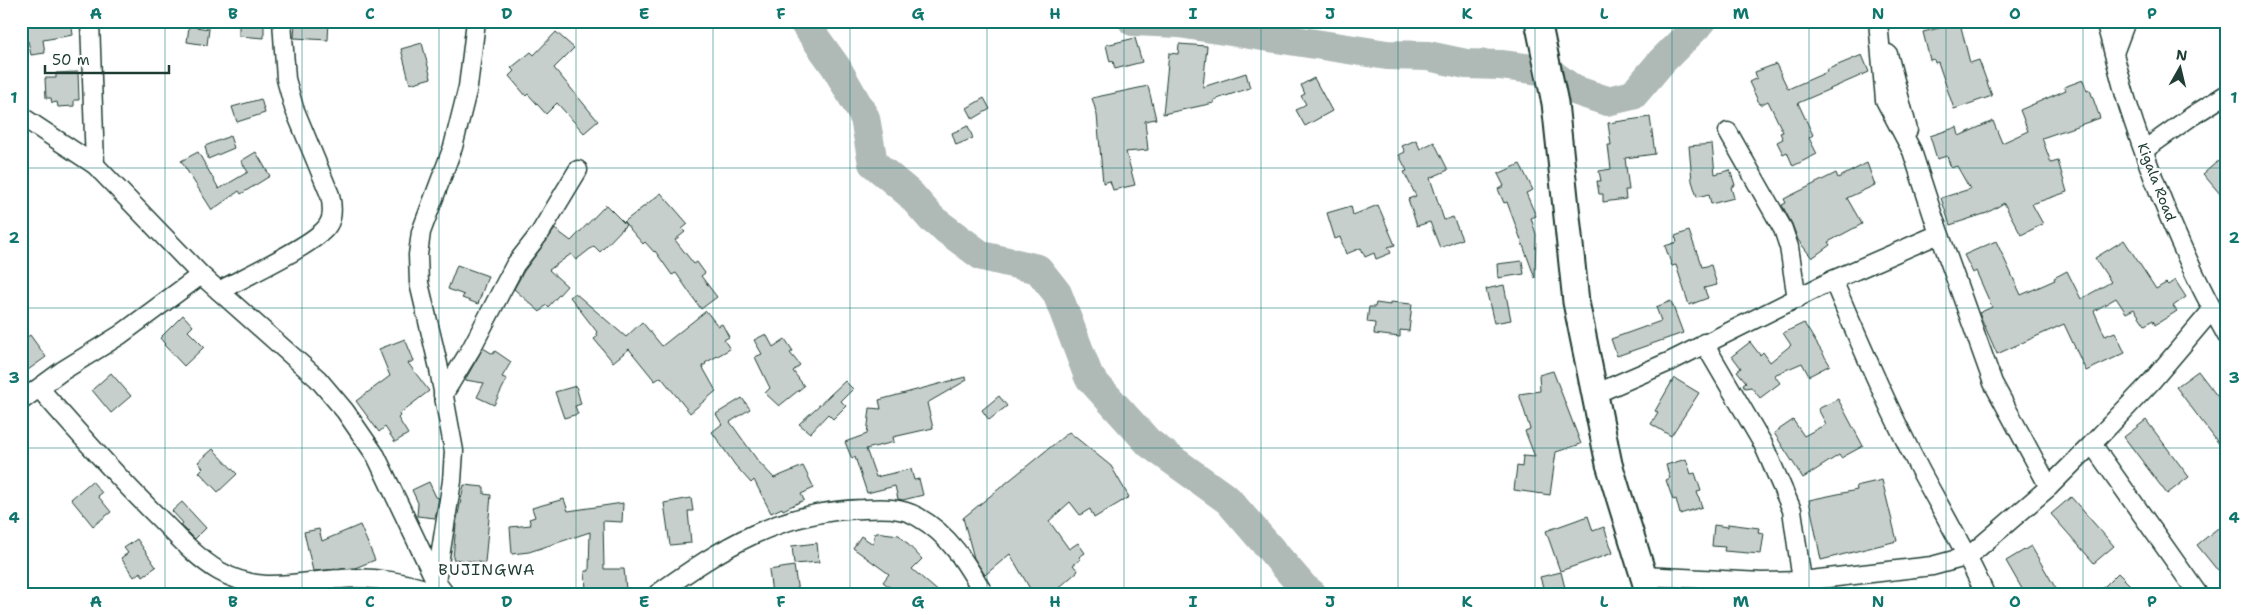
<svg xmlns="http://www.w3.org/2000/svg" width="2248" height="615" viewBox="0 0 2248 615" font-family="'Shantell Sans',sans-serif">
  <rect width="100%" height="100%" fill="#fff"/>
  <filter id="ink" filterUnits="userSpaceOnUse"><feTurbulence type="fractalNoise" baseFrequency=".02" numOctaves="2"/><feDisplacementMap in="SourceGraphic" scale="10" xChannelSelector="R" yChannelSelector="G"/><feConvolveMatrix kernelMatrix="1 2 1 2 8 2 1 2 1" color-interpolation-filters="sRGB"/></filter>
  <g filter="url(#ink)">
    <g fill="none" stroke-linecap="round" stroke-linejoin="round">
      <!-- river -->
      <g stroke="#afbab7" stroke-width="30">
        <path d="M803,21l33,46 29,51 8,45 37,31 22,25 50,37 56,13 19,24 32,84 60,66 79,57 76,88 8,6"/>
        <path d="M1133,21l46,2 208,32 41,1 38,8 35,1 47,6 26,19 33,11 26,-6 29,-34 40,-40"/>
      </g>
    </g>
    <!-- building -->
    <g fill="#c7cfcc" stroke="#1f3d34">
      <path d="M51,21h20l2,14 -30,5 2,13 -14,2 -3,-14 -7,1v-15z"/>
      <path d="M239,21h25v17l-25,-2z"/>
      <path d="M295,21h34l-1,19 -34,-2z"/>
      <path d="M1960,23l10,40 9,-3 13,36 -38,13 -16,-47 -3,1 -1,-4 -4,1 -7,-28z"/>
      <path d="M189,26l20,3 -2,16 -20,-3z"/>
      <path d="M556,32l18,16 -20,20 44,53 -14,12 -27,-30 -11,11 -18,-20 -2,2 -17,-20 5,-5 -3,-3 20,-16 3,3z"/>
      <path d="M1135,38l7,24 -27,7 -2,-8 -3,1 -4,-17z"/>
      <path d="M422,43l9,35 -21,6 -9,-35z"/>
      <path d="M1179,44l28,2 -4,41 43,-14 4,15 -36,12v3l-51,11 6,-61 9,1z"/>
      <path d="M1862,55l7,17 -71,31 15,32 -4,3 8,16 -24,12 -6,-14 -4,2 -6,-12 6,-3 -3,-6 3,-1 -15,-31 -8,4 -11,-23 8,-4 -2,-6 21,-8 12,25 39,-17 -1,-2z"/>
      <path d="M78,72l1,28h-5v6l-16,1 -1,-5 -5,1 -1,-5h-5l-1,-20h11v-5z"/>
      <path d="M1314,78l18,33 -27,15 -9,-16 10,-6 -5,-8 4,-2 -4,-9z"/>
      <path d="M2083,80l4,11 3,-1 10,28 -58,20 9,25 7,-2 9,31 -35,12 11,20 -22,11 -17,-32 -17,10 -37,12 -9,-27 29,-9 -13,-23 -6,2 -4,-12 -10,3 -7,-23 27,-9 2,9 34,-15 9,22 26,-12 -8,-21 46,-20 -2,-3z"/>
      <path d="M1148,86l8,33 -11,2 3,29 -22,2 9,33 -22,5 -3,-9 -7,2 -6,-68 -5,-17z"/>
      <path d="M984,98l6,11 -17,10 -6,-11z"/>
      <path d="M261,99l4,14 -28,9 -5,-15z"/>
      <path d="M1650,117l5,37 -30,4 4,32h-4l1,9 -23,3v-8h-4l-2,-13h4l-2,-10 12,-2 -3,-24h3l-3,-22z"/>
      <path d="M968,126l5,12 -17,7 -4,-12z"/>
      <path d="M230,136l4,12 -26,11 -3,-13z"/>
      <path d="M1416,140l4,9 14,-7 14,28 -18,8 14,42 9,-3 9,22 -22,9 -10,-26 -13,4 -9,-27 8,-3 -12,-24 3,-1 -8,-16 6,-3 -3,-6z"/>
      <path d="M1712,144l3,30 15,-4 5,15 -4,2 3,11 -23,6 -2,-10 -12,3 -5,-16 -3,-35z"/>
      <path d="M198,152l21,37 29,-17 -7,-11 15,-9 14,24 -29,18 -2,-3 -27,19 -31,-49z"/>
      <path d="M2218,161l9,10v31l-24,-28z"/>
      <path d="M1867,163l8,22 -28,13 15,26 -34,18 2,3 -18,13 -14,-18 -6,-16 -10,-19 4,-2 -2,-4 52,-26 2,5z"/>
      <path d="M1520,164l13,26 -7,3 10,23 -5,2 5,16 -1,44 -28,-76 -3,1 -6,-14 6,-3 -6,-12z"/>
      <path d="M661,193l27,31 -6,5 3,3 -10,8 19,24 3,-2 8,11 -4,3 16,21 -16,12 -25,-36 -4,2 -17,-24 -1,1 -9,-10 -2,2 -19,-22z"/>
      <path d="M606,205l20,20 -26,27 -6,-6 -18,14 -5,-6 -22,16 18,16 -19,21 -2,-2 -6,7 -26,-23 10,-18 31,-42 16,12z"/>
      <path d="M1378,205l17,40 -7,2 3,6 -15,6 -2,-6 -9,4 -4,-9 -15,6 -6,-17 -5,2 -8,-26 24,-7 2,9z"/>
      <path d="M1689,231l13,36 9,-2 6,20 -13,3 4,10 -19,7 -13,-40 -4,1 -7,-20 12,-4 -2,-6z"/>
      <path d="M2124,240l32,49 10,-6 2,2 7,-5 11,17 -13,9 4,5 -22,14 -2,-5 -8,5 -11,-16 -8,4 -10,-15 -22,13 11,25 10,-4 10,21 -39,18 -22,-47 -67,30 -18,-41 13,-6 -16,-36 -3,2 -9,-18 32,-14 25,54 34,-15 -1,-2 13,-7 14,28 30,-17 -16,-24z"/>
      <path d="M1522,261l2,13 -26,4 -1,-14z"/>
      <path d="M457,265l31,11 -10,28 -16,-6 2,-3 -16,-6z"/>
      <path d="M1504,285l7,35 -17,3 -8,-34z"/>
      <path d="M575,293l51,44 16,-15 20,24 44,-35 12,15 4,-2 7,13 -5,3 6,9 -25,14 1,1 -4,2 14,25 -26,22 -29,-36 -6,4 -26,-32 -16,13 -19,-23 4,-3 -2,-3 1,-1 -27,-35z"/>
      <path d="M1671,301l12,32 -66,23 -6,-17 50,-18 -5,-14z"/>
      <path d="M1390,302l22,2 -3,27 -9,-1v7l-26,-3 1,-11 -8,-1 2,-15h6l1,-4 14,2z"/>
      <path d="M183,315l10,11 -5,5 16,16 -20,19 -20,-21 1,-1 -5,-6z"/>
      <path d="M1804,323l26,42 -21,11 -7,-13 -28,12 6,8 -20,15 -9,-11 -6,1 -2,-4 3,-2 -9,-11 4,-3 -9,-12 18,-14 10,13 3,-3 7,10 21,-17 -8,-12z"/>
      <path d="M766,334l7,13 12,-8 8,12 -3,2 10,12 -7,6 11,15 -25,20 -14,-13 5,-5 -15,-31 7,-3 -8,-14z"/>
      <path d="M30,335l16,22 -25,18v-34z"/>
      <path d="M405,339l9,22 -6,2 21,28 -30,23 1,2 -2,2 10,16 -13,8 -10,-15 -6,5 -23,-31 34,-25 -11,-27z"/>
      <path d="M483,348l10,6 2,-3 16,11 -9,15 5,2 -13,26 -17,-8 7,-14 -19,-3z"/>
      <path d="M1553,371l28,73 -25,8 -6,43 -36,-5 3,-24 5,1 1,-11 12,1 -10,-26 5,-2 -11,-35 21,-3 -1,-16z"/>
      <path d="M2198,371l29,38v29l-8,6 -43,-57z"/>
      <path d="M111,373l20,23 -20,17 -19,-23z"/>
      <path d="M965,377l2,3 -40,23 6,25 -40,9 1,5 -28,7 10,28 35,-8 3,11 5,-1 4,16 -20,5 -5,-1 -3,-13 -28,7 -12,-36 -3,2 -7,-17 22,-8 3,-26 11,1 -2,-9z"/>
      <path d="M1674,378l25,15 -28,43 -20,-12 7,-12 -3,-1z"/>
      <path d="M845,381l8,8 -12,12 5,5 -13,13 -5,-5 -18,19 -11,-9z"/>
      <path d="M576,386l5,18 -6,2 3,8 -14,4 -9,-26z"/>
      <path d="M999,396l8,10 -18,14 -7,-10z"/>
      <path d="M742,398l8,11 -20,13 28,39 16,17 29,-12 11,22 -13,6 3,6 -21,10 -1,-2 -11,5 -17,-33 -3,3 -16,-18 -23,-33 10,-8 -6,-10z"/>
      <path d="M1838,399l25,47 -22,12 -2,-3 -36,23 -29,-45 19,-13 11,16 22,-12 -8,-15z"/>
      <path d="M2146,420l43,57 -22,17 -43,-57z"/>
      <path d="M1069,432l42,34 18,31 -35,21 -4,-9 -10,6 -10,-13 -21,19 20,28 9,-6 7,10 -6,4 2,2 -8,6 5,6 -26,23h-19l-23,-40 -25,21 -11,-17 -11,-40z"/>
      <path d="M213,449l24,25 -19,18 -19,-20 4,-4 -5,-6z"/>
      <path d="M1686,459l5,15 4,-1 6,18 -4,1 5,15 -22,7 -4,-15 -3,1 -7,-20 4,-2 -4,-13z"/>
      <path d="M1882,480l15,61 -76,19 -12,-60 48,-10 -1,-4z"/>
      <path d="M92,481l10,12 -4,3 13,16 -18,14 -22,-27z"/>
      <path d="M429,482l7,15 3,1 -4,20 -18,-2 1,-13 -6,-13z"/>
      <path d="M464,485l20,2v7l7,1 -6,68 -32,-4 3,-35z"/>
      <path d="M2071,497l43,49 -20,17 -43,-49z"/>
      <path d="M691,498l2,13h-5l3,32 -21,2 -6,-42z"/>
      <path d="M564,499l4,12 55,-8 -1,19 -19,-1 1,48h20l2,20 -40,4 -1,-22h4l1,-39 -61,20 -17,2 -2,-27 21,-2 -2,-6 6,-2 -3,-9z"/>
      <path d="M182,502l24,26 -11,11 -14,-14 2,-2 -11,-12z"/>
      <path d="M1588,516l5,15 11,-4 9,26 -53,18 -14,-40z"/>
      <path d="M1728,524l31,4 -1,4 6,1 -3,21 -37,-3 1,-4 -13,-1 2,-21 14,2z"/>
      <path d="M360,525l15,35 -20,8 -42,3 -9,-39 15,-3 3,12z"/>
      <path d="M2218,528l9,12v42l-30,-37z"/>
      <path d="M875,532l24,3 23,24 -10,10 29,25h-42l-16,-12 6,-8 -36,-26 8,-12 12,8z"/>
      <path d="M137,539l19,28 -13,9 -3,-4 -6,5 -13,-19 7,-5 -4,-5z"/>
      <path d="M817,543l2,19 -25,2 -2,-18z"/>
      <path d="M2031,546l28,48h-34l-19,-33z"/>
      <path d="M794,566l4,26 -26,2 -3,-24z"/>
      <path d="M1561,572l5,20 -21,2 -5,-17z"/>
      <path d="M2118,573l21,21h-42z"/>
    </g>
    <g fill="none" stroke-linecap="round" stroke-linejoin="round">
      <!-- street casing -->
      <g stroke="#1f3d34" stroke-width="21">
        <g id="street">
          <path d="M90,21l5,144"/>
          <path d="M2105,21c8,27 14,54 22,81 26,81 58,160 100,234"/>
          <path d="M2114,53l12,-32"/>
          <path d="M1888,54l20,76"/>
          <path d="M21,116l74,49 106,110 117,104 27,32 31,45 60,126 9,12"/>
          <path d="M1728,132l55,97 6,18 8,52"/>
          <path d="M2144,150l48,-34 35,-22"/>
          <path d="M1936,224l57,159 56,104"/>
          <path d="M1833,280c27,64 55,128 87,190 22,41 46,81 65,124"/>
          <path d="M219,291c23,-13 98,-47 109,-66 6,-9 4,-21 2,-30l-36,-87 -8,-29 -4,-58"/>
          <path d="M1704,343l59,101 29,66 10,71"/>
          <path d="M39,388c40,46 80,91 123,133 18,18 35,37 57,50 14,8 31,13 47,14 26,1 50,-5 75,-6 35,-3 67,4 100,15"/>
          <path d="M1595,394l76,-33 162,-81 106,-46 -27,-83 -27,-51 -7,-79"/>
          <path d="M443,395l28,-46 44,-84 25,-32 38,-63"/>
          <path d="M21,401l41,-30 58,-36 81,-60"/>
          <path d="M2092,444l106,150"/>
          <path d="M1643,576l119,6 40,-1 130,-15 37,-10 80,-69 43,-43 59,-62 61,-72"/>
          <path d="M436,582l16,-101 2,-30 -16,-87 -19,-81 -1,-28 3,-23 32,-85 15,-60 8,-66"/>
          <path d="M657,594c66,-47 122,-83 206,-85 19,-1 38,-2 55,8 32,18 48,46 66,77"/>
        </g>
      </g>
      <!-- secondary casing -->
      <g stroke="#1f3d34" stroke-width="29">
        <path id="secondary" d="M1538,21l17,82 21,199 33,162 40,130"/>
      </g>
      <!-- street -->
      <use href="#street" stroke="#fff" stroke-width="18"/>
      <!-- secondary -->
      <use href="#secondary" stroke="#fff" stroke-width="25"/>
    </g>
  </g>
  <!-- grid -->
  <path fill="none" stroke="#0f766e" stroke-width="1" stroke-opacity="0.55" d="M165,21v573M302,21v573M439,21v573M576,21v573M713,21v573M850,21v573M987,21v573M1124,21v573M1261,21v573M1398,21v573M1535,21v573M1672,21v573M1809,21v573M1946,21v573M2083,21v573M21,168h2206M21,308h2206M21,448h2206"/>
  <g text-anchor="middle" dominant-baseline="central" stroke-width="5" stroke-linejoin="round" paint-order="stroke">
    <!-- street labels -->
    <g font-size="14" fill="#1f3d34" stroke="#fff">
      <text transform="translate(2157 182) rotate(69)">Kigala Road</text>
    </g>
    <!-- quarter labels -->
    <g font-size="16" letter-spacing="1" fill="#1f3d34" stroke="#fff">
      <text x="487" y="569">BUJINGWA</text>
    </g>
  </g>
  <!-- margin -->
  <rect width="2248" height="615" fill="none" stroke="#fff" stroke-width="55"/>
  <!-- north arrow -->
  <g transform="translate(2180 68) rotate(8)" stroke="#ffffff" stroke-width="4" paint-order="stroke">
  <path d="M0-4L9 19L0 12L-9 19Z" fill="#1f3d34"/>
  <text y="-8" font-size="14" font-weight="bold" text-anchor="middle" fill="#1f3d34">N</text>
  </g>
  <!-- scale -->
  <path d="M45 65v8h124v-8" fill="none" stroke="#1f3d34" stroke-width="2.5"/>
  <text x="52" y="65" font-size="15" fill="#1f3d34" stroke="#ffffff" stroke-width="4" paint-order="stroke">50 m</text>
  <rect x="28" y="28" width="2192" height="560" fill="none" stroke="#0f766e" stroke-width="2"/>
  <g font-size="16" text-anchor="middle" font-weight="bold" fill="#0f766e">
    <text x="96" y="19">A</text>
    <text x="233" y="19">B</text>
    <text x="370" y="19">C</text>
    <text x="507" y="19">D</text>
    <text x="644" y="19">E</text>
    <text x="781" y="19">F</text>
    <text x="918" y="19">G</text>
    <text x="1055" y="19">H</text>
    <text x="1193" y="19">I</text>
    <text x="1330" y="19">J</text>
    <text x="1467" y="19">K</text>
    <text x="1604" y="19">L</text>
    <text x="1741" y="19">M</text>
    <text x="1878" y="19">N</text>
    <text x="2015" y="19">O</text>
    <text x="2152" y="19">P</text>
    <text x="14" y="103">1</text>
    <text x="2234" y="103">1</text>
    <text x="14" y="243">2</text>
    <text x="2234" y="243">2</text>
    <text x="14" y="383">3</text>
    <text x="2234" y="383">3</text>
    <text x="14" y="523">4</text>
    <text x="2234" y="523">4</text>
    <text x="96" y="607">A</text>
    <text x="233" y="607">B</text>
    <text x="370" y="607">C</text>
    <text x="507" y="607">D</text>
    <text x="644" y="607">E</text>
    <text x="781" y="607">F</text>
    <text x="918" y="607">G</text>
    <text x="1055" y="607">H</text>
    <text x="1193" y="607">I</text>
    <text x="1330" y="607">J</text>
    <text x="1467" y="607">K</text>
    <text x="1604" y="607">L</text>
    <text x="1741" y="607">M</text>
    <text x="1878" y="607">N</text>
    <text x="2015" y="607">O</text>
    <text x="2152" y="607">P</text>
  </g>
</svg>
